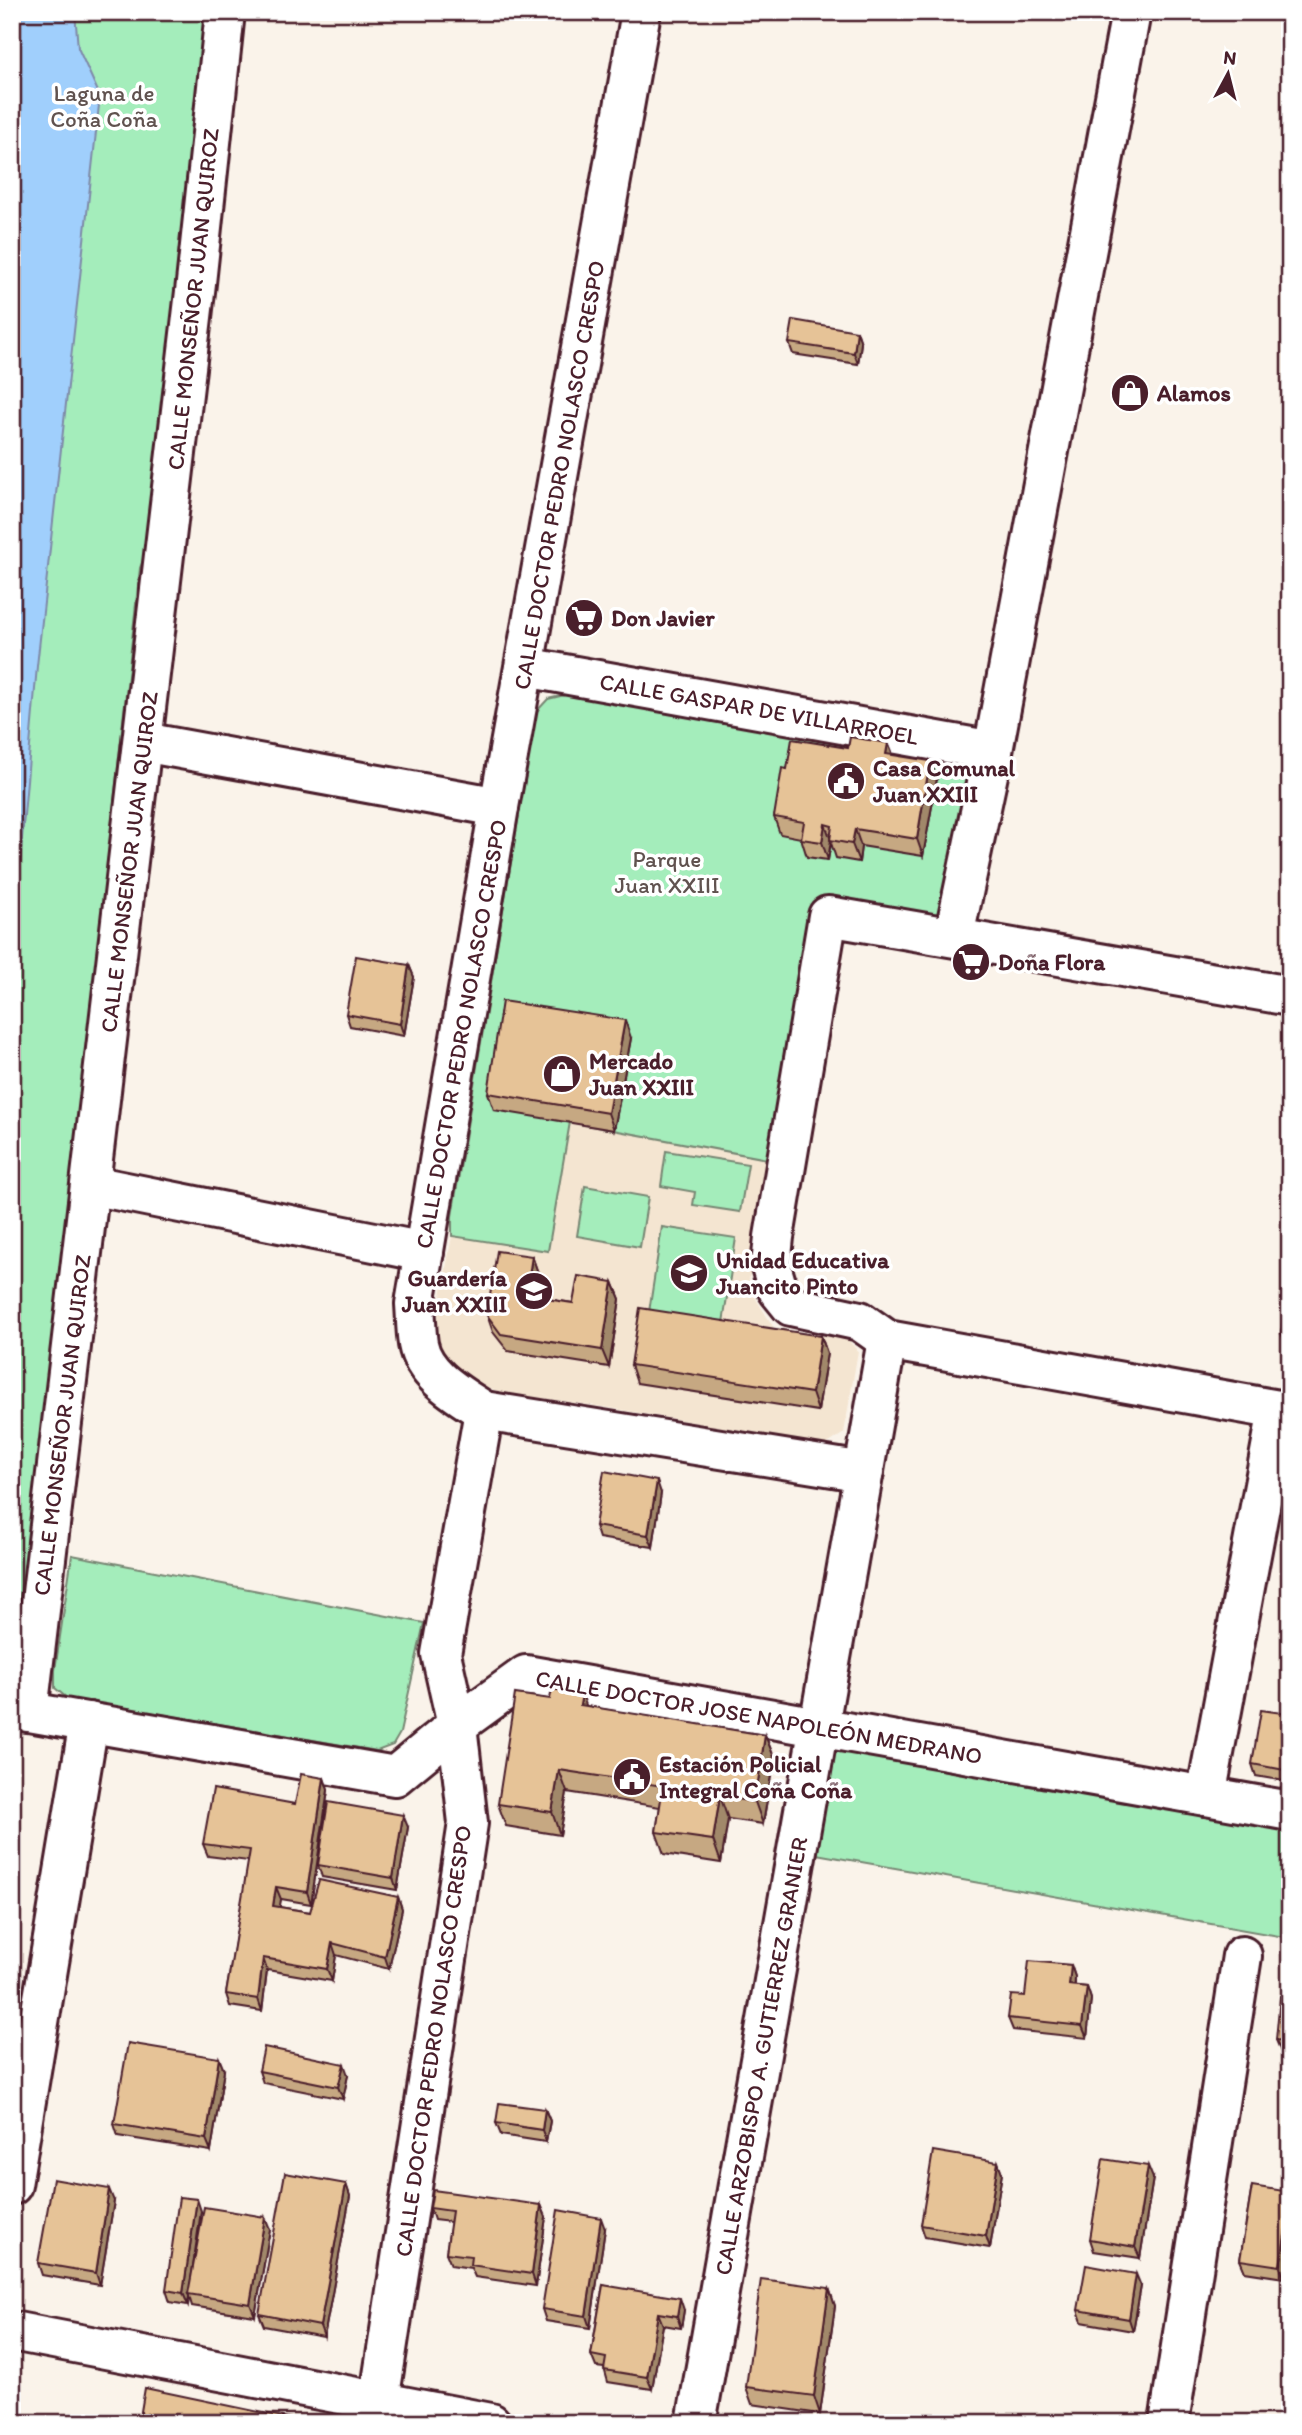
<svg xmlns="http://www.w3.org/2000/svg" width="1302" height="2435" viewBox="0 0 1302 2435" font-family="Itim,sans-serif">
  <rect width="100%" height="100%" fill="#faf3ea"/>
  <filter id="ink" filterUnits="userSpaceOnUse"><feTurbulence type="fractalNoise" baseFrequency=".0143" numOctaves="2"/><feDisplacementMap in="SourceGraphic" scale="14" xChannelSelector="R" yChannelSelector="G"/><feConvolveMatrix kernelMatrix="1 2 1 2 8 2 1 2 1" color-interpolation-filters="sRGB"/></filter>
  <g filter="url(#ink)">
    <!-- built -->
    <path fill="#f4e5d1" d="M569,1121l199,37 -20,128 26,42 73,11 11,12 -14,82 -18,12 -216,-37 -110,-16 -28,-11 -27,-19 -11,-28 18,-98 96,14z"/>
    <!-- green -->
    <g fill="#a4edbb" stroke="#778673" stroke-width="2">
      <path d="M12,12h207l-56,499 -23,57 -115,1036 -13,39z"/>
      <path d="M573,693l381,67 12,8 6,12 -32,138 -106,-16 -56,259 -208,-39 -22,129 -96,-15v-20l84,-504 12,-13z"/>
      <path d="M666,1151l82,13 -8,48 -47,-7 2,-13 -34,-6z"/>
      <path d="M585,1186l63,11 -8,50 -63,-11z"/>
      <path d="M662,1227l74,11 -13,85 -74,-11z"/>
      <path d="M72,1555l352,68 -24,110 -7,12 -16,6 -310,-53 -12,-10v-18z"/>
      <path d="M838,1750l452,78v110l-474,-84 17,-100z"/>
    </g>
    <!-- water -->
    <path fill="#a0cffc" stroke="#7e89a8" stroke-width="2" d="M12,12h63l3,36 22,48 -63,570 -25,287z"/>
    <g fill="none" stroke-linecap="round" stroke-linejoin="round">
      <!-- minor casing -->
      <g stroke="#4a1f2b" stroke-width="44">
        <g id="minor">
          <path d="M525,667l468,84"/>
          <path d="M143,742l356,65"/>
          <path d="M954,936l39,-185 138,-739"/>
          <path d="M1290,996l-462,-80 -54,321 -3,29 7,24 13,16 69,15 27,19 403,72"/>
          <path d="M91,1185l333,67"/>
          <path d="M484,1411l380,61"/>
          <path d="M12,1709l383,67 62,-51 69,-50 764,136"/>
          <path d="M28,1712l168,-1429 29,-271"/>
          <path d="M1206,1796l72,-386"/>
          <path d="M12,2185l77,-463"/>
          <path d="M12,2331l479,92"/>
          <path d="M379,2402l89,-579 -11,-98 -16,-71 43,-243c-24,-16 -60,-35 -66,-67 -2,-13 -2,-27 -3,-40l84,-497 142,-795"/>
          <path d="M696,2423l191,-1083"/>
          <path d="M1169,2423l73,-467"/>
        </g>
      </g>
      <!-- minor -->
      <use href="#minor" stroke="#fff" stroke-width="38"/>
    </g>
    <!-- wall -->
    <g fill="#c6a882" stroke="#4a1f2b" stroke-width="2">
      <path d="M857,331l4,12 -3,21 -65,-10 -4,-11z"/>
      <path d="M888,743l5,12 37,6 7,17 -14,78 -62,-10 -2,16 -23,-4 -5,-15 -3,17 -21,-3 -6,-19 -21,-4 -6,-17 13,-48 61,-21z"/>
      <path d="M409,965l5,12 -10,59 -54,-10 -4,-12z"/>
      <path d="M631,1038l-17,92 -120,-20 -6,-17z"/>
      <path d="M532,1256l6,17 -3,24 38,6 40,-21 7,17 -11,68 -101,-16 -15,-19 -6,-17z"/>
      <path d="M1290,1282v63l-4,-1 -5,-11z"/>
      <path d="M821,1336l6,17 -9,58 -181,-28 -6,-18z"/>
      <path d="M661,1493l-8,54 -54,-9 -4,-12z"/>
      <path d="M587,1707l178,28 9,22 -11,67 -35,-5 -7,44 -57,-9 -8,-22 4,-25 -93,-15 -7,43 -54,-9 -8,-22z"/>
      <path d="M1290,1714v68l-34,-6 -4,-12z"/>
      <path d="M324,1778l4,12 -17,114 -30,-5 -2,8 31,5 88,-15 4,12 -13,60 -53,-14 -4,26 -65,-11 -5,41 -32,-5 -4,-12 23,-133 -41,-5 -5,-12 92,-40z"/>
      <path d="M408,1827l-11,63 -75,-13 -4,-12z"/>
      <path d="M1071,1965l4,12v9l12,1 4,12 -4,39 -74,-8 -5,-12 17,-22z"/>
      <path d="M1290,1997v55h-9l-5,-12z"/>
      <path d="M224,2070l-13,81 -93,-15 -4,-12z"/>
      <path d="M259,2071l89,4 -5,24 -80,-16z"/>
      <path d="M545,2109l5,12 -4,21 -45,-7 -5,-12z"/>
      <path d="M998,2162l4,11 -12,75 -65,-11 -4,-12z"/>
      <path d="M1153,2178l-13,80 -46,-7 -4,-12z"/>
      <path d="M346,2184l4,12 -26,141 -60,-11 -5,-12z"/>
      <path d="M1252,2186l32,92 -39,-6 -5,-12z"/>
      <path d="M114,2201l-14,84 -58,-10 -4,-12z"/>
      <path d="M541,2205l5,12 -10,69 -61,-9 -4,-9 -20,-3 -5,-12 5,-31 -17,-2 -4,-12z"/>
      <path d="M201,2211l-7,50 76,-32 -15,87 -63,-10 -3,-10 -1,9 -18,-3 -4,-12z"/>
      <path d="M605,2229l-15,99 -44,-7 -4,-12z"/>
      <path d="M603,2285l81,25 -3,18 -18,-3 -11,64 -44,-7 -4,-14 -8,-1 -5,-12z"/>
      <path d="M1141,2286l-8,45 -51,-9 -4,-12z"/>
      <path d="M829,2288l6,18 -15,108 -68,-10 -6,-17z"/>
    </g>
    <!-- shaded-wall -->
    <g fill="#a1886a" stroke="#4a1f2b" stroke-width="2">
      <path d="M857,331l4,12 -3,21 -4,-11z"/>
      <path d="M888,743l7,18 -9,-7z"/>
      <path d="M930,761l7,17 -14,78 -6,-17z"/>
      <path d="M825,824l6,16 -3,20 -6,-18z"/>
      <path d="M855,829l6,17 -2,16 -7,-18z"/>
      <path d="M409,965l5,12 -10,59 -4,-12z"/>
      <path d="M625,1020l6,18 -17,92 -6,-17z"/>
      <path d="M532,1256l6,17 -6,40 -6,-17z"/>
      <path d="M613,1282l7,17 -11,68 -7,-17z"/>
      <path d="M821,1336l6,17 -9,58 -6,-18z"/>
      <path d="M657,1481l4,12 -8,54 -5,-12z"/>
      <path d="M582,1694l8,22 -10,-11z"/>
      <path d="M765,1735l9,22 -11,67 -8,-22z"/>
      <path d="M559,1770l8,22 -7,43 -8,-23z"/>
      <path d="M324,1778l4,12 -17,114 -4,-12z"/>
      <path d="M720,1796l8,23 -7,44 -8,-23z"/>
      <path d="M403,1815l5,12 -11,63 -4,-12z"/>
      <path d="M276,1887l5,12 -3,19 -5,-12z"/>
      <path d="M398,1897l4,12 -13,60 -4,-12z"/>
      <path d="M332,1943l4,12 -4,26 -5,-12z"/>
      <path d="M263,1958l4,12 -5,41 -4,-12z"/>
      <path d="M1071,1965l4,12 -1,20 -5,-12z"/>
      <path d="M1087,1987l4,12 -4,39 -5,-12z"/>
      <path d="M219,2058l5,12 -13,81 -5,-12z"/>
      <path d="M344,2064l4,11 -5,24 -5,-12z"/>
      <path d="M545,2109l5,12 -4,21 -4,-12z"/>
      <path d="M998,2162l4,11 -12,75 -4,-12z"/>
      <path d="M1148,2166l5,12 -13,80 -5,-11z"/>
      <path d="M346,2184l4,12 -26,141 -4,-11z"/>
      <path d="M109,2189l5,12 -14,84 -4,-12z"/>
      <path d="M197,2199l4,12 -12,83h-1l1,2 -1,9 -5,-12z"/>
      <path d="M1290,2204v40l-6,34 -4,-12z"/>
      <path d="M541,2205l5,12 -10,69 -4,-12z"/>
      <path d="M265,2217l5,12 -15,87 -5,-12z"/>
      <path d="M601,2218l4,11 -15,99 -4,-12z"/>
      <path d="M1136,2274l5,12 -8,45 -4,-12z"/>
      <path d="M829,2288l6,18 -15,108 -6,-18z"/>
      <path d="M680,2298l4,12 -3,18 -4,-12z"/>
      <path d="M658,2313l5,12 -11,64 -5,-12z"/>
    </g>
    <!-- building -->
    <g fill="#e6c397" stroke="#4a1f2b" stroke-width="2">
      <path d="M793,320l64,11 -3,22 -65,-10z"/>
      <path d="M850,737l38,6 -2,11 44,7 -13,78 -62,-10 -3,15 -22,-4 2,-14 -7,-2 -3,18 -21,-3 3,-17 -30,-5 8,-49 5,1 5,-30 56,9z"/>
      <path d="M356,956l53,9 -9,59 -54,-10z"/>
      <path d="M502,1001l123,19 -17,93 -120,-20z"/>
      <path d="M497,1251l35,5 -6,40 47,7 5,-27 35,6 -11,68 -101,-16 -14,-19z"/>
      <path d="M1290,1282v52l-9,-1z"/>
      <path d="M640,1308l181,28 -9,57 -181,-28z"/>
      <path d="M604,1471l53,10 -9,54 -53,-9z"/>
      <path d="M552,1689l30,5 -2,11 185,30 -10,67 -35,-6 -7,44 -57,-8 7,-46 -104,-16 -7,42 -54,-8 17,-110 35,5z"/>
      <path d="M1261,1710l29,4v57l-38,-7z"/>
      <path d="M301,1774l23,4 -17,114 -31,-5 -3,19 37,6 9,-32 79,17 -13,60 -53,-14 -5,26 -64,-11 -5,41 -32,-5 24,-144 -47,-6 10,-55 82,15z"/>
      <path d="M328,1802l75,13 -10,63 -75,-13z"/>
      <path d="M1029,1961l42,4 -2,20 18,2 -5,39 -74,-8 3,-23 14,1z"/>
      <path d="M1280,1996l10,1v44l-14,-1z"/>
      <path d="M128,2043l91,15 -13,81 -92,-15z"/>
      <path d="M264,2047l80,17 -6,23 -79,-16z"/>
      <path d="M499,2103l46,6 -3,21 -46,-7z"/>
      <path d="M933,2151l65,11 -12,74 -65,-11z"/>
      <path d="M1103,2159l45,7 -13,81 -45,-8z"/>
      <path d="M285,2173l61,11 -26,142 -61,-12z"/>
      <path d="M53,2179l56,10 -13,84 -58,-10z"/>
      <path d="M1252,2186l38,6v12l-10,62 -40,-6z"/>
      <path d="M433,2190l108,15 -9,69 -62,-9 1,-9 -25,-3 6,-42 -22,-3z"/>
      <path d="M179,2197l18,2 -14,94 -17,-3z"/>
      <path d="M204,2207l61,10 -15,87 -62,-10z"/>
      <path d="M558,2210l43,8 -15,98 -44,-7z"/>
      <path d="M1086,2265l50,9 -7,45 -51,-9z"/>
      <path d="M761,2279l68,9 -15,108 -68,-9z"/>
      <path d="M603,2285l77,13 -3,18 -19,-3 -11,64 -43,-7 2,-12 -15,-3z"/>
      <path d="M145,2388l167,35h-173z"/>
    </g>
  </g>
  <!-- icons -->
  <defs>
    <g id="shop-disc" transform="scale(2.0125)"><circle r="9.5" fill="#4a1f2b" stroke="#fff"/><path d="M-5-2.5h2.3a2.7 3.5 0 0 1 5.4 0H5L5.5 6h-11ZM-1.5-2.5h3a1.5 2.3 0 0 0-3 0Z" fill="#fff"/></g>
    <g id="supermarket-disc" transform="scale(2.0125)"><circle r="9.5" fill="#4a1f2b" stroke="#fff"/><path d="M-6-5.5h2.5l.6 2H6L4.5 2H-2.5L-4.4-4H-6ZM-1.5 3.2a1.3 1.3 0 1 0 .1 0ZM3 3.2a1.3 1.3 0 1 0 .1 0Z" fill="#fff"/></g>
    <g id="civic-disc" transform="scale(2.0125)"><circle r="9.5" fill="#4a1f2b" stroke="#fff"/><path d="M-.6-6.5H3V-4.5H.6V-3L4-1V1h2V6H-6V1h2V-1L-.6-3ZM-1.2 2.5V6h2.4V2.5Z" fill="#fff"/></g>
    <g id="school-disc" transform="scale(2.0125)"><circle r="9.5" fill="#4a1f2b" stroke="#fff"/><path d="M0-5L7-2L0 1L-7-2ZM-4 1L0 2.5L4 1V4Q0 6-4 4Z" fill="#fff"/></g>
  </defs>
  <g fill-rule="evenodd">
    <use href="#shop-disc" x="1130" y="393"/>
    <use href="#supermarket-disc" x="584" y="618"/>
    <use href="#civic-disc" x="846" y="781"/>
    <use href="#supermarket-disc" x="971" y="962"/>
    <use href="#shop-disc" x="562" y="1074"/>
    <use href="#school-disc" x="689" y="1273"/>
    <use href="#school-disc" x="534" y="1291"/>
    <use href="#civic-disc" x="632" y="1777"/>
  </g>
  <g text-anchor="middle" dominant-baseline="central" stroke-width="7" stroke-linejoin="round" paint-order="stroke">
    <!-- park labels -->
    <g font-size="23" fill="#60524f" stroke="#fff">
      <text x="104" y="93">Laguna de<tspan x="104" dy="26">Coña Coña</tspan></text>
      <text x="667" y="859">Parque<tspan x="667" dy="26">Juan XXIII</tspan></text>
    </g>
    <!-- street labels -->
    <g font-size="23" fill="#4a1f2b" stroke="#fff">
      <text transform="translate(193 299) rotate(-84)">CALLE MONSEÑOR JUAN QUIROZ</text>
      <text transform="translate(559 475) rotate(-80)">CALLE DOCTOR PEDRO NOLASCO CRESPO</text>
      <text transform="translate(759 709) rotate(10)">CALLE GASPAR DE VILLARROEL</text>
      <text transform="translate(129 862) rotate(-83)">CALLE MONSEÑOR JUAN QUIROZ</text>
      <text transform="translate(461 1034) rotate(-80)">CALLE DOCTOR PEDRO NOLASCO CRESPO</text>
      <text transform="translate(62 1425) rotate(-83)">CALLE MONSEÑOR JUAN QUIROZ</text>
      <text transform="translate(759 1717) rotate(10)">CALLE DOCTOR JOSE NAPOLEÓN MEDRANO</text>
      <text transform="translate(433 2041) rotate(-82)">CALLE DOCTOR PEDRO NOLASCO CRESPO</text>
      <text transform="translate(761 2056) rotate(-80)">CALLE ARZOBISPO A. GUTIERREZ GRANIER</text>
    </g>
    <!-- poi labels -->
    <g font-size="23" font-weight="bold" fill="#4a1f2b" stroke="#fff" text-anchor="start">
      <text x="1157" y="393">Alamos</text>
      <text x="611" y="618">Don Javier</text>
      <text x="873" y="768">Casa Comunal<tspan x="873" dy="26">Juan XXIII</tspan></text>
      <text x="998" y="962">Doña Flora</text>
      <text x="589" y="1061">Mercado<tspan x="589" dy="26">Juan XXIII</tspan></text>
      <text x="716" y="1260">Unidad Educativa<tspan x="716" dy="26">Juancito Pinto</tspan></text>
      <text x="507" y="1278" text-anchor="end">Guardería<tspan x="507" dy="26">Juan XXIII</tspan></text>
      <text x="659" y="1764">Estación Policial<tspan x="659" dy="26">Integral Coña Coña</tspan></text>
    </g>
  </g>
  <!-- margin -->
  <rect width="1302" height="2435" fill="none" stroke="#fff" stroke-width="42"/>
  <rect x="21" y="21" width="1260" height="2393" fill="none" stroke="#4a1f2b" stroke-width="2.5" filter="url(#ink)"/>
  <!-- north arrow -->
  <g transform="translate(1228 74) rotate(7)" stroke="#ffffff" stroke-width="5" paint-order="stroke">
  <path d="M0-5L12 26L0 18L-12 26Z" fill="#4a1f2b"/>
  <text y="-10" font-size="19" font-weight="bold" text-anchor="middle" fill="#4a1f2b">N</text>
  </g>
</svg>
